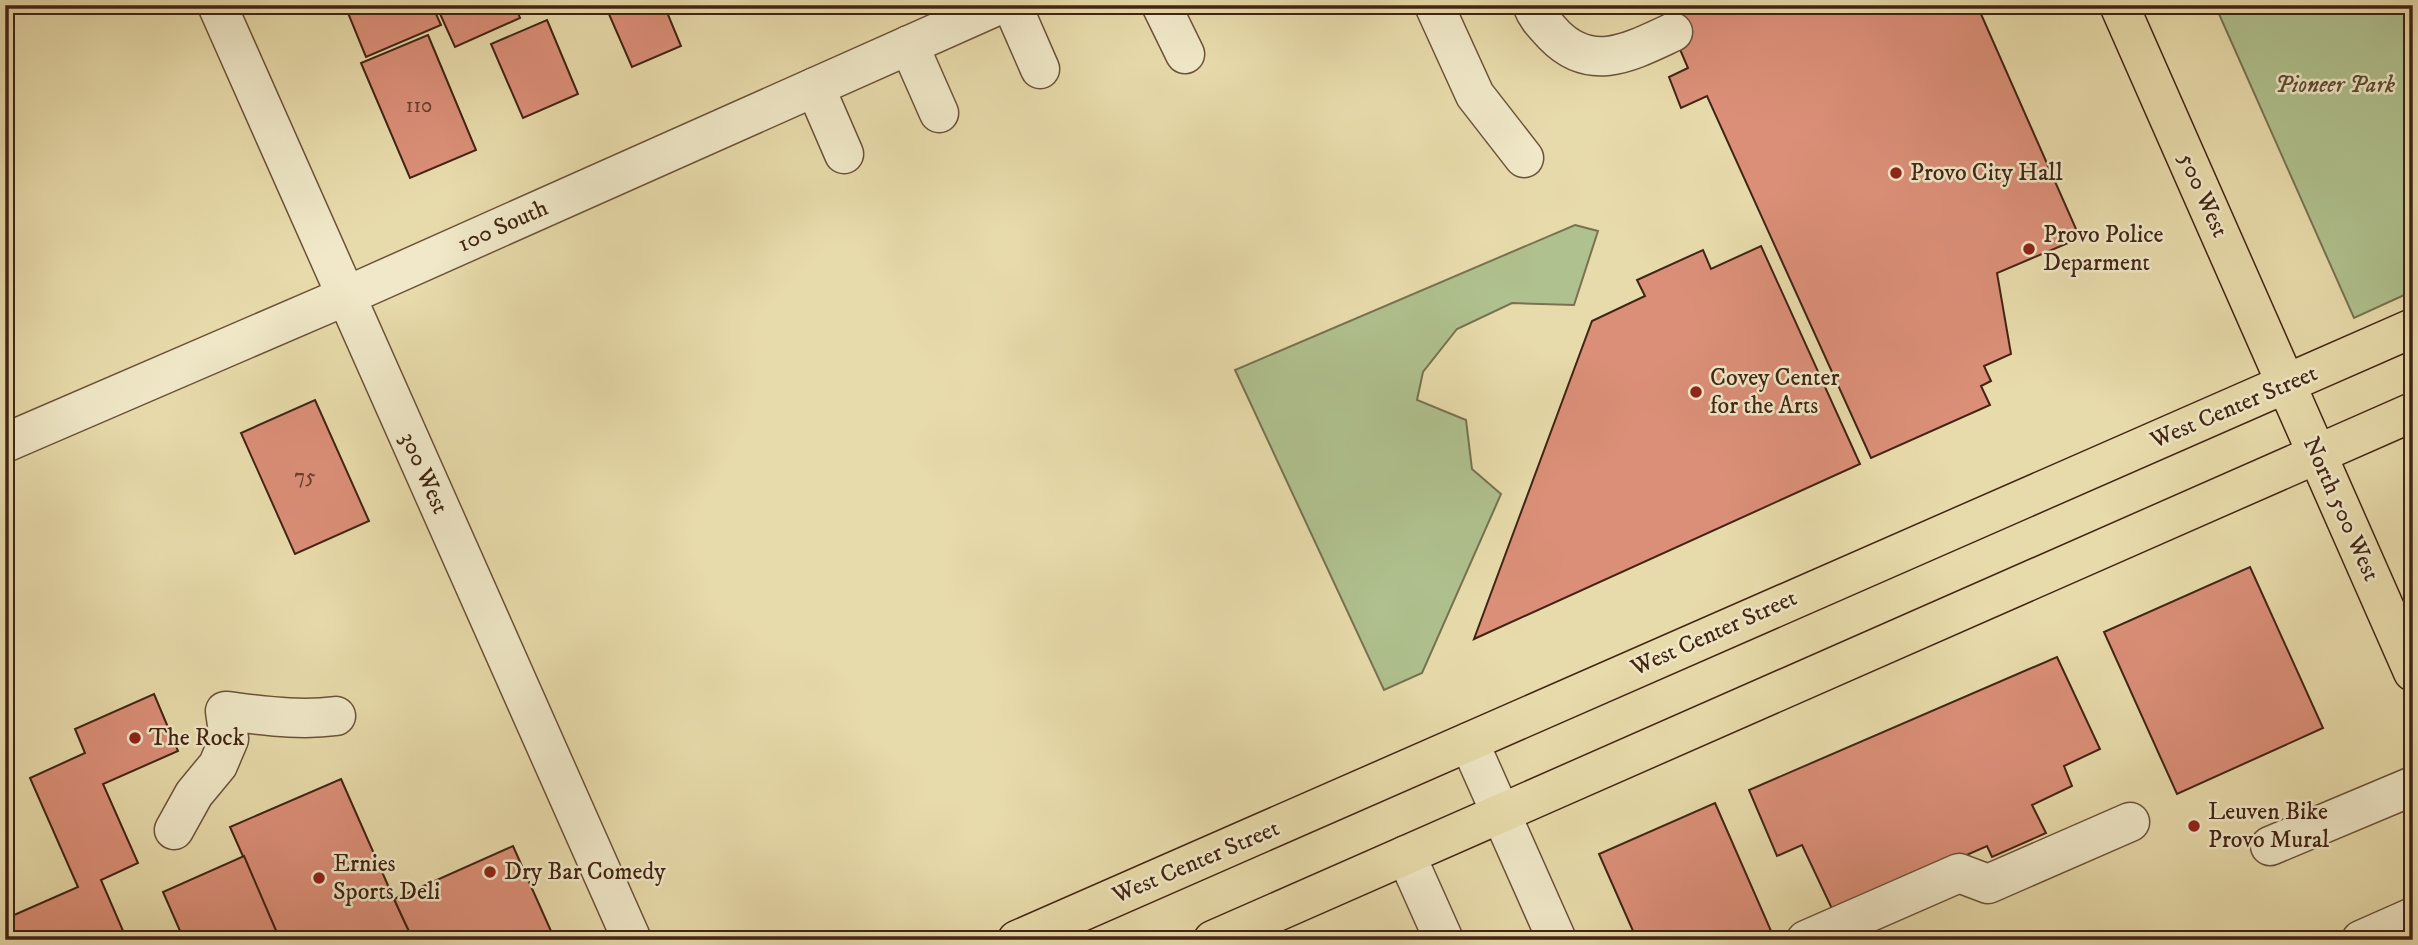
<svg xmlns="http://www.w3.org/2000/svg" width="2418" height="945" viewBox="0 0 2418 945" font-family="'IM FELL DW Pica',serif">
  <rect width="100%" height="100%" fill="#e8dbab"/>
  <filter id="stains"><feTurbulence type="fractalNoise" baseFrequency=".00286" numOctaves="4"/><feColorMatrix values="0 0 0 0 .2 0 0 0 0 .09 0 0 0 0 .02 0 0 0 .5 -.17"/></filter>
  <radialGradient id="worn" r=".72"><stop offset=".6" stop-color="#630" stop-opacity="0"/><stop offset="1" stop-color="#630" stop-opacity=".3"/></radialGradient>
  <!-- green -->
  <g fill="#afc18e" stroke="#787250" stroke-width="2">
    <path d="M2215,5h198v286l-59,27z"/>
    <path d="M1575,225l23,6 -24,74 -62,-2 -55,26 -34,43 -6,28 49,20 6,49 29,25 -79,179 -38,17 -149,-320z"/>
  </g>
  <!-- building -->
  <g fill="#db8f78" stroke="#422413" stroke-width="2">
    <path d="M366,5h66l9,20 -75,32 -18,-44z"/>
    <path d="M436,5h79l5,13 -65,29z"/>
    <path d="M605,5h59l17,41 -49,21z"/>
    <path d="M1661,5h316l103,233 -83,35 14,81 -27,12 7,15 -10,5 9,19 -119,53 -164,-362 -26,12 -12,-31 19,-9z"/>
    <path d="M547,20l31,74 -55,24 -32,-74z"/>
    <path d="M428,35l48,115 -66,28 -49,-115z"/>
    <path d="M1761,246l99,218 -386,175 118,-318 53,-25 -8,-16 66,-30 8,19z"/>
    <path d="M315,400l54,121 -74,33 -54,-121z"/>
    <path d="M2250,567l73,161 -146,66 -73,-162z"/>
    <path d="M2057,657l43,92 -36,17 8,20 -40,19 14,28 -54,24 -5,-11 -153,67 -32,-68 -25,11 -28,-66z"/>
    <path d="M154,694l24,57 -75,33 35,79 -37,17 26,60h-122v-21l73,-32 -48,-109 55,-25 -10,-24z"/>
    <path d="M341,779l53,120 19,41h-133l-50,-113z"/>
    <path d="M1715,803l60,137h-138l-38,-86z"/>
    <path d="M513,846l42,94h-142l-19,-41z"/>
    <path d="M244,856l36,84h-96l-21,-48z"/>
  </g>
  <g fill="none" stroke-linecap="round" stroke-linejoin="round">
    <!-- minor casing -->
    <g stroke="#6c5239" stroke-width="41">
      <g id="minor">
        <path d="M217,5l415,935"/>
        <path d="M1012,5l28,64"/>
        <path d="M1161,5l24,49"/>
        <path d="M1434,5l41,90 49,63"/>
        <path d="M1532,5c5,13 13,20 22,30 38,39 78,16 119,-3"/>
        <path d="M909,45l30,68"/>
        <path d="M815,87l29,67"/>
        <path d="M5,443l341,-147 653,-291"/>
        <path d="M1469,742l88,198"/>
        <path d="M174,830l20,-36 24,-29 11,-26 -4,-28c37,4 73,10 111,5"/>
        <path d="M2270,846l143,-60"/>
        <path d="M1406,855l38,85"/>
        <path d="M1806,940l153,-67 29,11 142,-62"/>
        <path d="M2361,940l52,-23"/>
      </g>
    </g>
    <!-- major casing -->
    <g stroke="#422413" stroke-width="41">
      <g id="major">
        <path d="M2119,5l294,667"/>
        <path d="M1017,940l1396,-612"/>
        <path d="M1213,940l1200,-528"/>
      </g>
    </g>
    <!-- minor -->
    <use href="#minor" stroke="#f0e8c8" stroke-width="38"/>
    <!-- major -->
    <use href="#major" stroke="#e8dbab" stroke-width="38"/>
  </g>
  <!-- markers -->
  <g fill="#8f2418" stroke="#f0e8c8" stroke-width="2.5">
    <circle cx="1896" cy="173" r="7"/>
    <circle cx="2029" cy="249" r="7"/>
    <circle cx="1696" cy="392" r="7"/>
    <circle cx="135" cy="738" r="7"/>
    <circle cx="2194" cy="826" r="7"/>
    <circle cx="490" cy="872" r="7"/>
    <circle cx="319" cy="878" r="7"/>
  </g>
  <g text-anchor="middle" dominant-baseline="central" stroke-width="5" stroke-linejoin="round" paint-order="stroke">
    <!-- number labels -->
    <g font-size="21" fill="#683f2c">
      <text x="419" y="106">110</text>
      <text x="305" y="477">75</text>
    </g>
    <!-- park labels -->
    <g font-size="24" font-style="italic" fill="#5d4b32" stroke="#f0e8c8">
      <text x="2335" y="85">Pioneer Park</text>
    </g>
    <!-- poi labels -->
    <g font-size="24" fill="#422413" stroke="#f0e8c8" text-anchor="start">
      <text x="1910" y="173">Provo City Hall</text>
      <text x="2043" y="235">Provo Police<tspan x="2043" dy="28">Deparment</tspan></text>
      <text x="1710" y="378">Covey Center<tspan x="1710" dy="28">for the Arts</tspan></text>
      <text x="149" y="738">The Rock</text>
      <text x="2208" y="812">Leuven Bike<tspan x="2208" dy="28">Provo Mural</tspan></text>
      <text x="333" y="864">Ernies<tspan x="333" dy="28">Sports Deli</tspan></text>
      <text x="504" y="872">Dry Bar Comedy</text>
    </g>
    <!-- street labels -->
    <g font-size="24" fill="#422413" stroke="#f0e8c8">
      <text transform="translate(2203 195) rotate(66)">500 West</text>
      <text transform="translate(503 226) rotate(-24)">100 South</text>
      <text transform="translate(2234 407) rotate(-23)">West Center Street</text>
      <text transform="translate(424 473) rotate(66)">300 West</text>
      <text transform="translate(2341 509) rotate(66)">North 500 West</text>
      <text transform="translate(1714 633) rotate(-24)">West Center Street</text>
      <text transform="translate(1196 862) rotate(-23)">West Center Street</text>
    </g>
  </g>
  <!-- margin -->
  <rect width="2418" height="945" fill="none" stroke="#e8dbab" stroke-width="28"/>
  <rect x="7" y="7" width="2404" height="931" fill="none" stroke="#422413" stroke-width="3.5"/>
  <rect x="14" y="14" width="2390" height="917" fill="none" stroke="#422413" stroke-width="2"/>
  <rect width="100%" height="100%" filter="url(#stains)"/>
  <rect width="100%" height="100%" fill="url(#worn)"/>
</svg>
